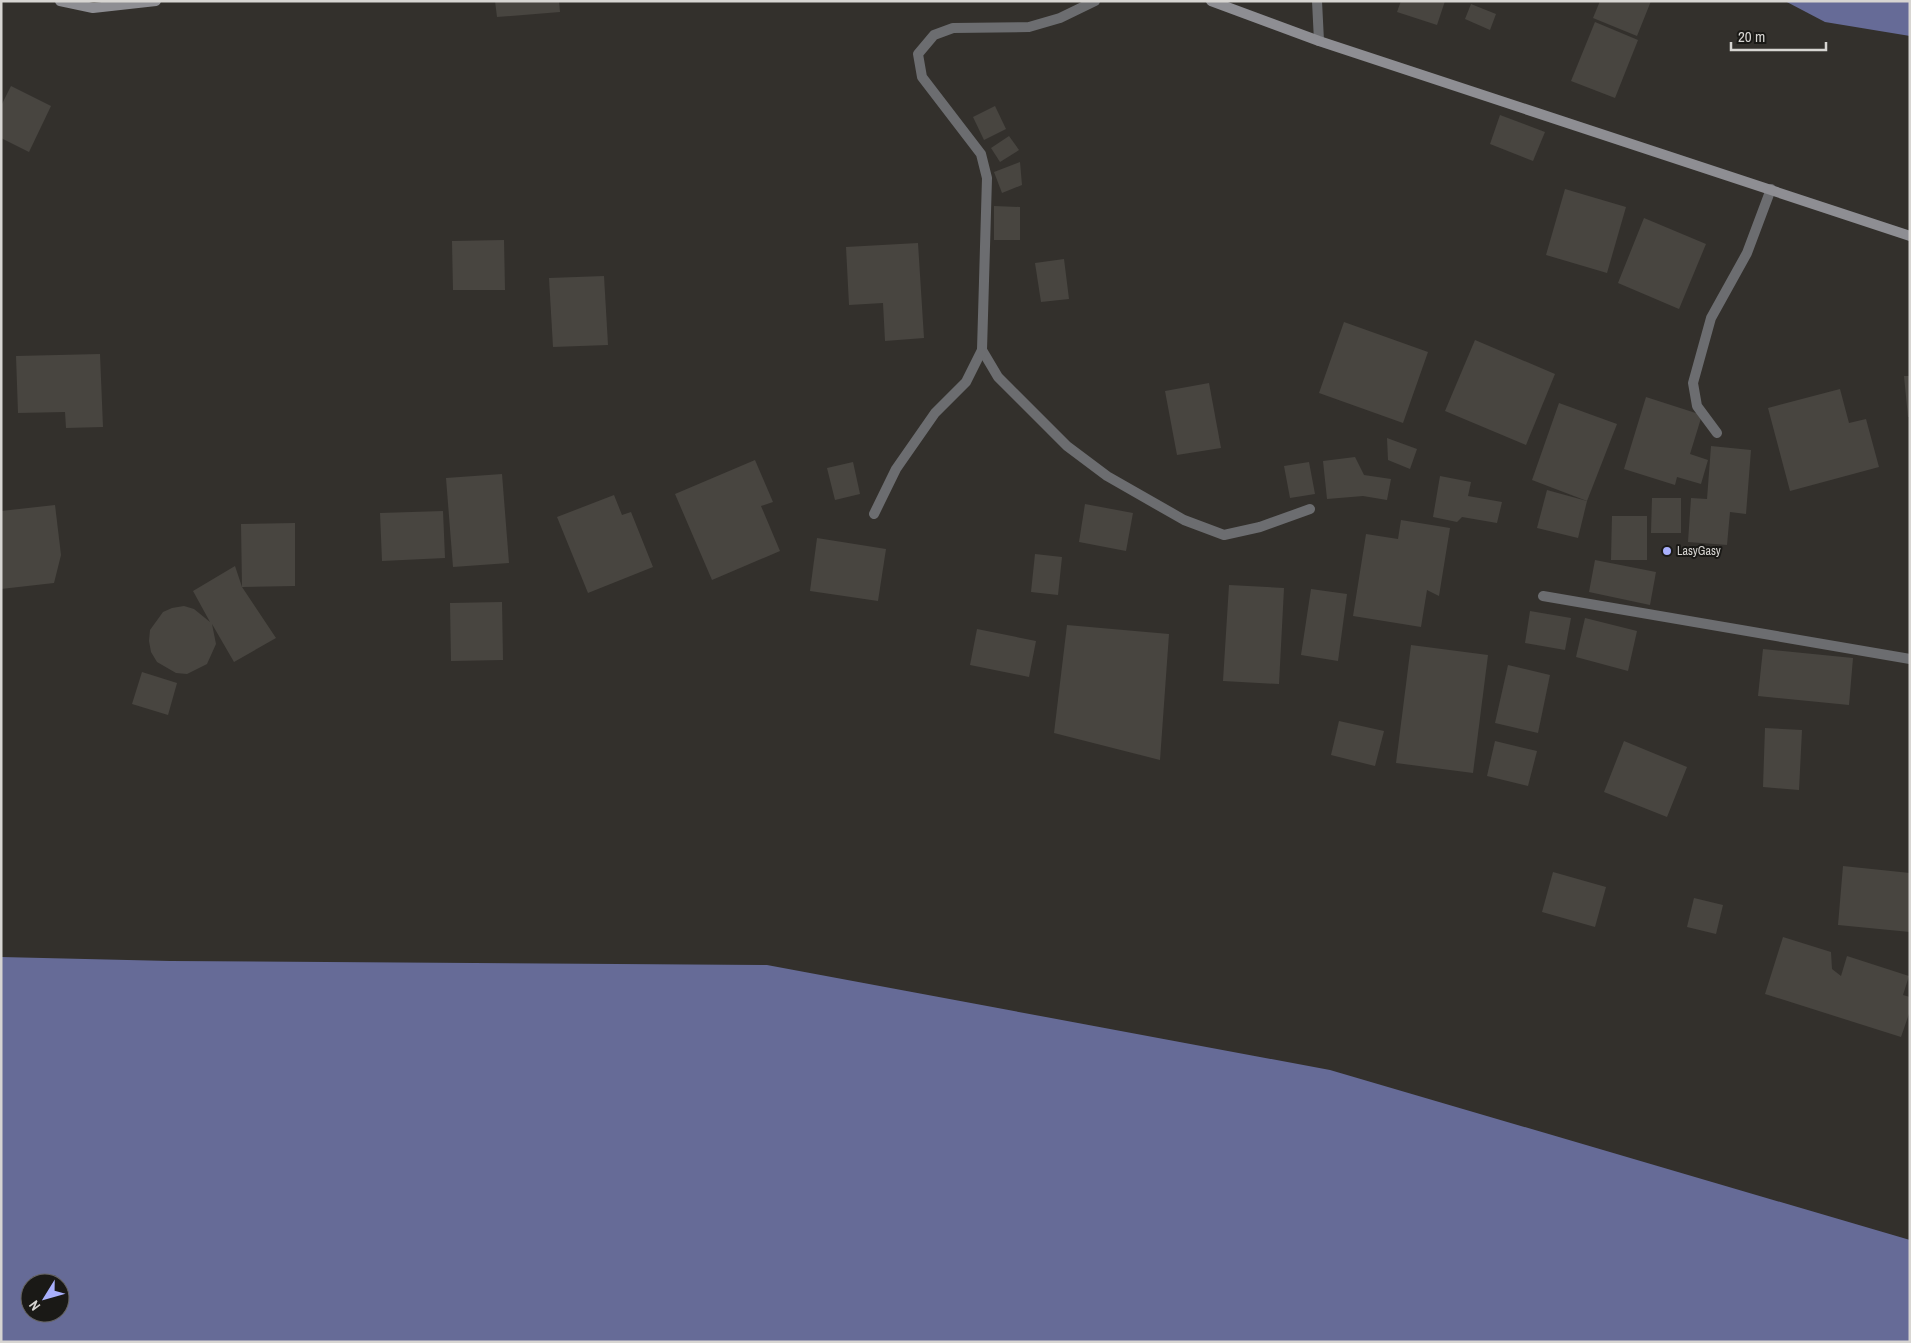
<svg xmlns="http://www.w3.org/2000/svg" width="1911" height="1343" viewBox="0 0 1911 1343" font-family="'Archivo Narrow',sans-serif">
  <rect width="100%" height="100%" fill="#33302c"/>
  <!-- water -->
  <g fill="#666b97" fill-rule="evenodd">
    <path d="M1785,1h125v35l-85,-14z"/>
    <path d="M1,957l169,4 597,4 563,105 580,170v102h-1909zM30,1283h30v30h-30z"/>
  </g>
  <!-- building -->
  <g fill="#484540">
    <path d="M495,1h64l1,11 -63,5z"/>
    <path d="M1401,1h44l-8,24 -40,-13z"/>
    <path d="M1600,1h51l-14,35 -44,-18z"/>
    <path d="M1471,4l25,10 -6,16 -25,-11z"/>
    <path d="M1595,22l43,18 -23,58 -44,-17z"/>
    <path d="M11,86l40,20 -22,46 -28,-14v-32z"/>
    <path d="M995,106l11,23 -22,11 -11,-23z"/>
    <path d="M1500,115l45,17 -12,29 -43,-17z"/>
    <path d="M1009,136l10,14 -19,12 -9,-14z"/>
    <path d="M1020,162l2,23 -20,8 -8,-21z"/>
    <path d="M1565,189l61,18 -19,66 -61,-18z"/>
    <path d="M994,206l26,1v33h-26z"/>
    <path d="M1644,218l62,26 -27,65 -61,-26z"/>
    <path d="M504,240l1,50h-52l-1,-49z"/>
    <path d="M918,243l6,95 -39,3 -2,-38 -34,2 -3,-58z"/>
    <path d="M1064,259l5,40 -28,3 -6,-39z"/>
    <path d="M604,276l4,69 -55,2 -4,-69z"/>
    <path d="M1344,322l84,30 -25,71 -84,-30z"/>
    <path d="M1475,340l80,34 -29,71 -81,-34z"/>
    <path d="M100,354l3,73 -37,1 -1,-16 -47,1 -2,-57z"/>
    <path d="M1904,376h6v41h-2z"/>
    <path d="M1209,383l12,65 -44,7 -12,-64z"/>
    <path d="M1840,389l9,34 17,-4 13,48 -89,24 -22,-83z"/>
    <path d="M1646,397l56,18 -12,39 18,6 -7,24 -24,-7 -2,8 -51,-16z"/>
    <path d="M1559,403l58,21 -30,77 -55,-21z"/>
    <path d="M1387,438l30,11 -7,20 -22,-9z"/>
    <path d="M1711,446l40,4 -5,64 -16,-2 -3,33 -39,-3 3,-44 16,1z"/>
    <path d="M1355,457l9,18 27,4 -4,21 -24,-4 -36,3 -4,-38z"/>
    <path d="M755,460l18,42 -12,4 19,45 -68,29 -37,-86z"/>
    <path d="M853,462l7,32 -25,6 -8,-32z"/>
    <path d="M1309,462l6,32 -25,4 -6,-32z"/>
    <path d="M502,474l7,89 -56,4 -7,-89z"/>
    <path d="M1440,476l31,6 -3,14 34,6 -5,21 -35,-6 -5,5 -24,-5z"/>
    <path d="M1547,490l40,11 -9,37 -41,-10z"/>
    <path d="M614,495l8,20 9,-3 22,55 -65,26 -31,-76z"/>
    <path d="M1652,498h29v35h-30z"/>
    <path d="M1085,504l48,9 -7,38 -47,-9z"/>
    <path d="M55,505l6,50 -7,28 -53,6v-78z"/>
    <path d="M443,511l2,47 -63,3 -2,-48z"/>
    <path d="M1612,516h35v44h-36z"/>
    <path d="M1401,520l49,8 -11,68 -12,-6 -6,37 -68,-11 13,-82 32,5z"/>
    <path d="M295,523v63l-53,1 34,51 -42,24 -22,-38 4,20 -9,20 -20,10 -11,-1 -19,-11 -6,-10 -2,-11 1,-11 13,-18 9,-4 12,-2 10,3 16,13 -17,-31 42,-25 7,21 -1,-63z"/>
    <path d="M817,538l69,11 -8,52 -68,-10z"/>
    <path d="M1035,554l27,3 -4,38 -27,-3z"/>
    <path d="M1595,560l61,12 -6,33 -61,-13z"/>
    <path d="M1229,585l55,3 -5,96 -56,-3z"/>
    <path d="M1311,589l36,5 -9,67 -37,-6z"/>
    <path d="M502,602l1,58 -52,1 -1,-58z"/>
    <path d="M1530,611l41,7 -6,32 -40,-7z"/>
    <path d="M1585,618l52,13 -9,40 -52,-14z"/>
    <path d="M1067,625l102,9 -9,126 -106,-27z"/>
    <path d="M977,629l59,12 -7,36 -59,-12z"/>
    <path d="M1411,645l77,10 -15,118 -77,-10z"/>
    <path d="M1763,649l90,9 -4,47 -91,-9z"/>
    <path d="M1508,665l42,10 -12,58 -43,-10z"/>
    <path d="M142,672l35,11 -9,32 -36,-11z"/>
    <path d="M1339,721l45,10 -9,35 -44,-11z"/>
    <path d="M1765,728l37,2 -3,60 -36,-3z"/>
    <path d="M1495,741l42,10 -9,35 -41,-10z"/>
    <path d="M1624,741l63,26 -20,50 -63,-25z"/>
    <path d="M1843,866l67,7v59l-72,-7z"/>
    <path d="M1553,872l53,15 -11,40 -53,-15z"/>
    <path d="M1694,898l29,7 -7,29 -29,-7z"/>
    <path d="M1783,937l48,15 1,17 9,7 6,-20 62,20 -6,19 7,2v14l-9,26 -136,-43z"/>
  </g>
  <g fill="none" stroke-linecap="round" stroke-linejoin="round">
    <!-- lane -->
    <path stroke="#6c6d70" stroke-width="10" d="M1717,433l-20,-27 -4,-23 18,-65 36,-65 24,-64"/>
    <!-- street -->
    <g stroke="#6c6d70" stroke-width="10">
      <path d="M1317,1l2,40"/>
      <path d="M982,350l16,27 69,69 40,30 77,44 40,15 36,-8 50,-18"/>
      <path d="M874,514l22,-45 39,-56 31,-31 16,-32 5,-172 -6,-24 -59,-77 -4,-23 16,-19 19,-7 76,-1 31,-9 35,-17"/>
      <path d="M1543,596l367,63"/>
    </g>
    <!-- secondary -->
    <g stroke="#8e8e93" stroke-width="10">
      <path d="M60,1l33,7 63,-7"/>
      <path d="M1211,1l108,40 591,195"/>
    </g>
  </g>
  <!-- markers -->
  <circle fill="#a9b0fc" stroke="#1a1916" stroke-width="2" cx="1667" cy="551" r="5"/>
  <g text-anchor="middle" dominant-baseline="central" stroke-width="4" stroke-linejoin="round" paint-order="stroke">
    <!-- poi labels -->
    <g font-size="12" fill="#d7d5d2" stroke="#1a1916" text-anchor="start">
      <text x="1677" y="551">LasyGasy</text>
    </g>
  </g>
  <!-- border -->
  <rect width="1911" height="1343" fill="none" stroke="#d7d5d2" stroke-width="5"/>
  <!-- north arrow -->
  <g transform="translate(45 1298) rotate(233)"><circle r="24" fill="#1a1916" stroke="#666461"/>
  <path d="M0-4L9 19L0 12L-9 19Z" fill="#a9b0fc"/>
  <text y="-8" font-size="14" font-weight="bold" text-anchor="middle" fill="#d7d5d2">N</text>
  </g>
  <!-- scale -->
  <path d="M1731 42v8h95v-8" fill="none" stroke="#d7d5d2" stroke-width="2.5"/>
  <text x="1738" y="42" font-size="15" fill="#d7d5d2" stroke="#1a1916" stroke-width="4" paint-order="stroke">20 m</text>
</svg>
